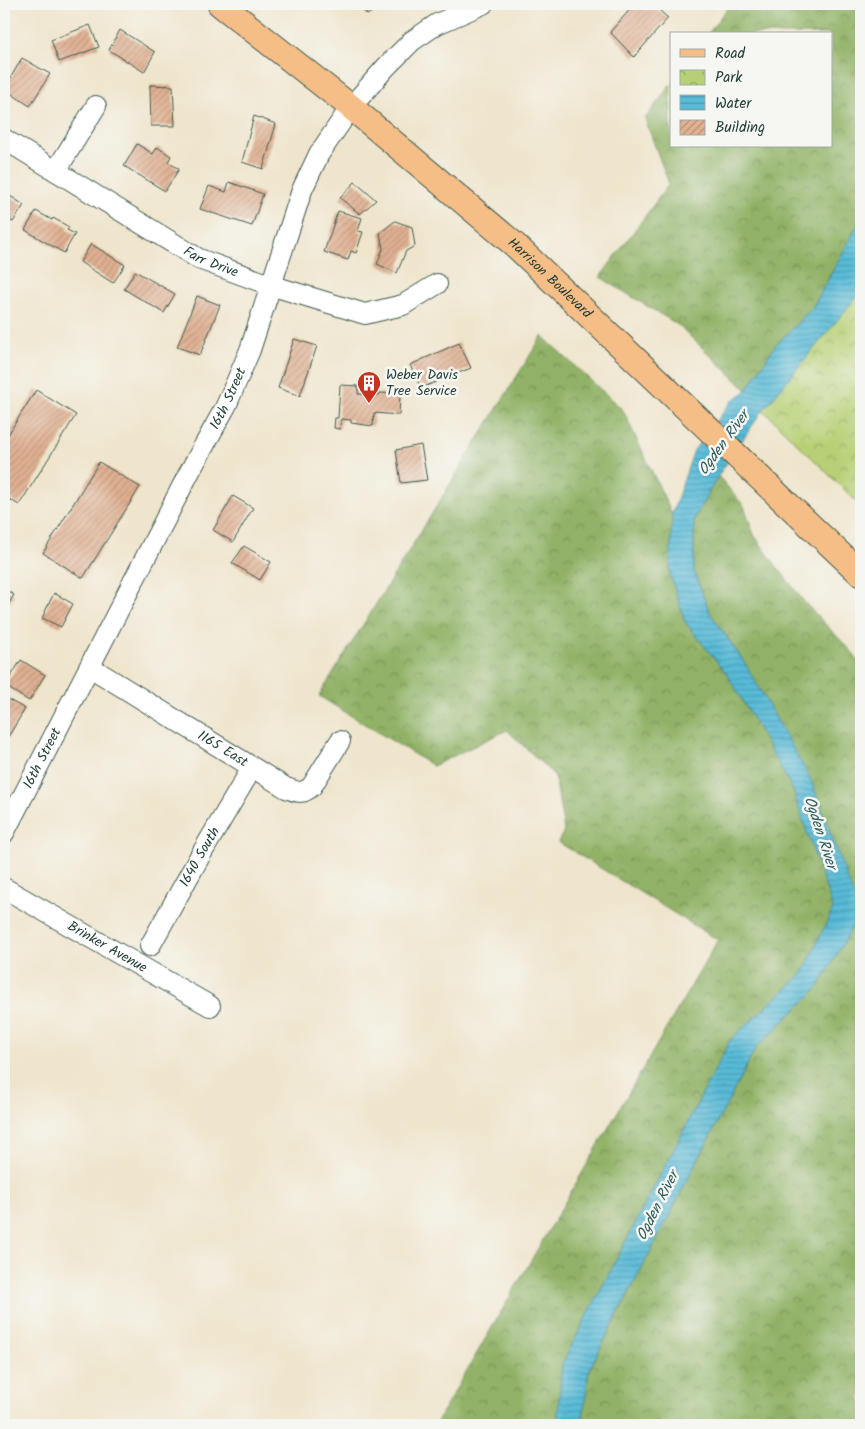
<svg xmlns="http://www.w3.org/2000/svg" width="865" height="1429" viewBox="0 0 865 1429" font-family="Kalam,sans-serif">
  <defs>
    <pattern id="forest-crowns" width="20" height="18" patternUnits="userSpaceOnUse" patternTransform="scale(1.25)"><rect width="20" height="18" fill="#91b266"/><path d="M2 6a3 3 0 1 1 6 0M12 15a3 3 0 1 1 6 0" fill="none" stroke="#769255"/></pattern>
    <pattern id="park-crowns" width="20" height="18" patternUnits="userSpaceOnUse" patternTransform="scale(1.25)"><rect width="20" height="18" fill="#b7d075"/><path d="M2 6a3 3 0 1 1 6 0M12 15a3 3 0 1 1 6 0" fill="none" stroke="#94aa61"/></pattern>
    <pattern id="water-rules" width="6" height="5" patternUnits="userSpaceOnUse" patternTransform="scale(1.25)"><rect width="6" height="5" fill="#59bbd8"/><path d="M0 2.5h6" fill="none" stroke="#4999b0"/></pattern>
    <pattern id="building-hatch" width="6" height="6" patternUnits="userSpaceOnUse" patternTransform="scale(1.25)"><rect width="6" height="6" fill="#e1b192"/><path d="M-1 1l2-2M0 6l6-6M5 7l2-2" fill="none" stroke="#b69178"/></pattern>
  </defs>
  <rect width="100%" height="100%" fill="#f6f6f2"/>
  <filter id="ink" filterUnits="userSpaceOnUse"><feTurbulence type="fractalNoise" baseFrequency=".02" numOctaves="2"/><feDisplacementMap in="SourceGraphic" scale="10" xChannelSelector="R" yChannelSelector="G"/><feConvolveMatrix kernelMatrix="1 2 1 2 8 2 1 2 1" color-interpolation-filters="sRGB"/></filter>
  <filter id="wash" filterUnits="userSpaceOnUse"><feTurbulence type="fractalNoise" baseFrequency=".0096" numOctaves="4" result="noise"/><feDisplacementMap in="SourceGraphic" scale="20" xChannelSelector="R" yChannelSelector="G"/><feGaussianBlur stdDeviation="1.12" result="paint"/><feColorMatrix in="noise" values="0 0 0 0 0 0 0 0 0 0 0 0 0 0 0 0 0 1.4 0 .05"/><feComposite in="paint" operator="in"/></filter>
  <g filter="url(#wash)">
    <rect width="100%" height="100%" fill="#efe5cc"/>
    <!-- forest -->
    <g fill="url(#forest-crowns)" stroke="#58784d">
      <path d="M730,4h131v215l-48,88 -39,40 -27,43 -69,-65 -78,-48 69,-93 -24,-65 26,-35v62h160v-112h-123z"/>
      <path d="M542,336l81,74 49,104 -2,60 15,48 43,53 64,113 41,121 -30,64 -72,66 -169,325 -5,61h-122l283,-485 -160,-98 6,-11 -9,-55 -48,-46 -74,36 -114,-70z"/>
      <path d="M718,476l26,30 10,29 21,29 30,39 49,51 7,14v757h-279l7,-55 167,-322 62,-60 42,-75 -114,-248 -36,-52 -16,-41v-53z"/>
    </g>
    <!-- park -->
    <path fill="url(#park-crowns)" stroke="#6b8654" d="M861,290v216l-98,-96z"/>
    <!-- water -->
    <path fill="url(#water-rules)" stroke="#3c7c86" d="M861,219v71l-2,4 -96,116 -45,66 -24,43v53l16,41 36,52 65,115 49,133 -42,75 -62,60 -167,322 -7,55h-25l5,-61 169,-325 72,-66 30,-64 -41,-121 -64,-113 -43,-53 -15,-48 2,-60 22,-64 38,-49 15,-11 27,-43 39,-40z"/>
    <g id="blocks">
      <!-- building -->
      <g fill="url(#building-hatch)">
        <path d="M359,4h25l-17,11z"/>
        <path d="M635,4h17l16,14 -34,39 -24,-25z"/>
        <path d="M90,25l9,22 -40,15 -8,-22z"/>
        <path d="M120,30l35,22 -11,20 -35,-22z"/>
        <path d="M22,58l28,16 -20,32 -26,-17z"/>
        <path d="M150,85l23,1 2,40h-24z"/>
        <path d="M254,116l22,8 -13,45 -21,-7z"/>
        <path d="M137,144l16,10 4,-7 14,9 -3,6 11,7 -14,22 -41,-25z"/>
        <path d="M229,182l34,12 -11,32 -52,-17 9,-23 17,6z"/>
        <path d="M355,182l21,18 -16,14 -20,-16z"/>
        <path d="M4,192l20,13 -11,17 -9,-5z"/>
        <path d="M36,211l16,9 1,-2 16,9 -2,3 8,4 -11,19 -39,-23z"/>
        <path d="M338,211l24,7 -4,13 5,1 -7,21 -5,-2 -3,9 -24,-8z"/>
        <path d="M395,221l17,6 3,19 -9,5 -9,22 -20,-9 6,-15 -3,-16z"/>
        <path d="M91,244l34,21 -12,18 -33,-21z"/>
        <path d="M135,271l40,23 -11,19 -40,-24z"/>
        <path d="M197,296l23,9 -20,50 -23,-8z"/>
        <path d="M294,339l23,7 -17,50 -22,-8z"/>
        <path d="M459,343l12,25 -50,20 -11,-23z"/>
        <path d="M340,385l18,1v8l21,1v-2l21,1 -1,21 -25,-2 -1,13 -22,-3v-3l-10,-1 -1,10 -6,-1 1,-10h3z"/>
        <path d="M36,390l40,25 -57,90 -15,-9v-55z"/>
        <path d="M421,445l6,35 -26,3 -5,-33z"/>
        <path d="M99,462l41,25 -57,91 -40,-25z"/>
        <path d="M233,496l20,12 -20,34 -20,-12z"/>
        <path d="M244,546l27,16 -11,18 -28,-17z"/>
        <path d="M4,589l10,6 -10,16z"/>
        <path d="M54,593l19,11 -12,23 -19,-9z"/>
        <path d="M21,660l24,15 -16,26 -24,-15z"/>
        <path d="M4,697l21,12 -17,28 -4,-3z"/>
      </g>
    </g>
  </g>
  <g filter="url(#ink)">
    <use href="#blocks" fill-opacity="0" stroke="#3e564b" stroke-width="1"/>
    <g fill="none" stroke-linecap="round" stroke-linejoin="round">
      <!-- minor casing -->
      <g stroke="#3e564b" stroke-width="22">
        <g id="minor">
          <path id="s1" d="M4,139l195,120 71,26 95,29 38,-9 34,-21"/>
          <path d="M56,171l40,-65"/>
          <path id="s2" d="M90,667l196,121c12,4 16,7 26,-2l28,-45"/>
          <path id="s3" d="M4,833l185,-360 37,-67 24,-56 52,-160 17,-36 32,-47 35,-40 26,-26 25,-17 46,-20"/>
          <path id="s4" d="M4,888l206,118"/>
          <path id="s5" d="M150,946l50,-90 52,-88"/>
        </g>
      </g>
      <!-- major casing -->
      <g stroke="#3e564b" stroke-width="27">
        <g id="major">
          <path id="s6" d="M220,4l131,103 165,139 345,328"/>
        </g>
      </g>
      <!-- minor -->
      <use href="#minor" stroke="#fff" stroke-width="20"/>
      <!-- major -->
      <use href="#major" stroke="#f6be87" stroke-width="25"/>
    </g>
  </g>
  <!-- icons -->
  <defs>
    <g id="building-pin" transform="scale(1.25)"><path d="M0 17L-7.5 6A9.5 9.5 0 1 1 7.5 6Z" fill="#c8321e" stroke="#f6f6f2"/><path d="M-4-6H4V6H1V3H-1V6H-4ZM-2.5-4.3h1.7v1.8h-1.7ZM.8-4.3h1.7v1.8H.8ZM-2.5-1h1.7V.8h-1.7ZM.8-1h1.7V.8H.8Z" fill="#fff"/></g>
  </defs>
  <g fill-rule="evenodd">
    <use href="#building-pin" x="369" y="383"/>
  </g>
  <g text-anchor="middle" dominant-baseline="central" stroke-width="5" stroke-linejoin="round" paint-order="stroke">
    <!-- street labels -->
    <g font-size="14" fill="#1f3d34" stroke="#f6f6f2">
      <text stroke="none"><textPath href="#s1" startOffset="241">Farr Drive</textPath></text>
      <text stroke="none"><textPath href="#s6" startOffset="429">Harrison Boulevard</textPath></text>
      <text stroke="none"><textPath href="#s3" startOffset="489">16th Street</textPath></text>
      <text stroke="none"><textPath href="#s2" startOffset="156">1165 East</textPath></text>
      <text stroke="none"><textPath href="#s3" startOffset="84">16th Street</textPath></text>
      <text stroke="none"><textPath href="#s5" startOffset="102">1640 South</textPath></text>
      <text stroke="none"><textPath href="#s4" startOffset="119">Brinker Avenue</textPath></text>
    </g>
    <!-- poi labels -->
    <g font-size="14" fill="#1f3d34" stroke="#f6f6f2" text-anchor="start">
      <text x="386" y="375">Weber Davis<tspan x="386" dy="16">Tree Service</tspan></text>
    </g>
    <!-- water labels -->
    <g font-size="15" font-style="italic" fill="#2e5c5d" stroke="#f6f6f2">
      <text transform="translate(724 443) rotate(-54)">Ogden River</text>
      <text transform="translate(820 833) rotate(72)">Ogden River</text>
      <text transform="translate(658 1206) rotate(-63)">Ogden River</text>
    </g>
  </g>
  <!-- margin -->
  <rect width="865" height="1429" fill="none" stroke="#f6f6f2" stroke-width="20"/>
  <!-- legend -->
  <rect x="670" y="32" width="162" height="115" fill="#f6f6f2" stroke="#a0aca6"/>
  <rect x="680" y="49" width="25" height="8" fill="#f6be87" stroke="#a0aca6"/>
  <text x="715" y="58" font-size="15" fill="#1f3d34">Road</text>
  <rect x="680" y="70" width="25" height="15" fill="url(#park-crowns)" stroke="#a0aca6"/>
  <text x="715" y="82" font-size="15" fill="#1f3d34">Park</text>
  <rect x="680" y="95" width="25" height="15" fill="url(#water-rules)" stroke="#a0aca6"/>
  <text x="715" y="108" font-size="15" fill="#1f3d34">Water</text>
  <rect x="680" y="120" width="25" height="15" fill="url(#building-hatch)" stroke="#a0aca6"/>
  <text x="715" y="132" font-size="15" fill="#1f3d34">Building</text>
</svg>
